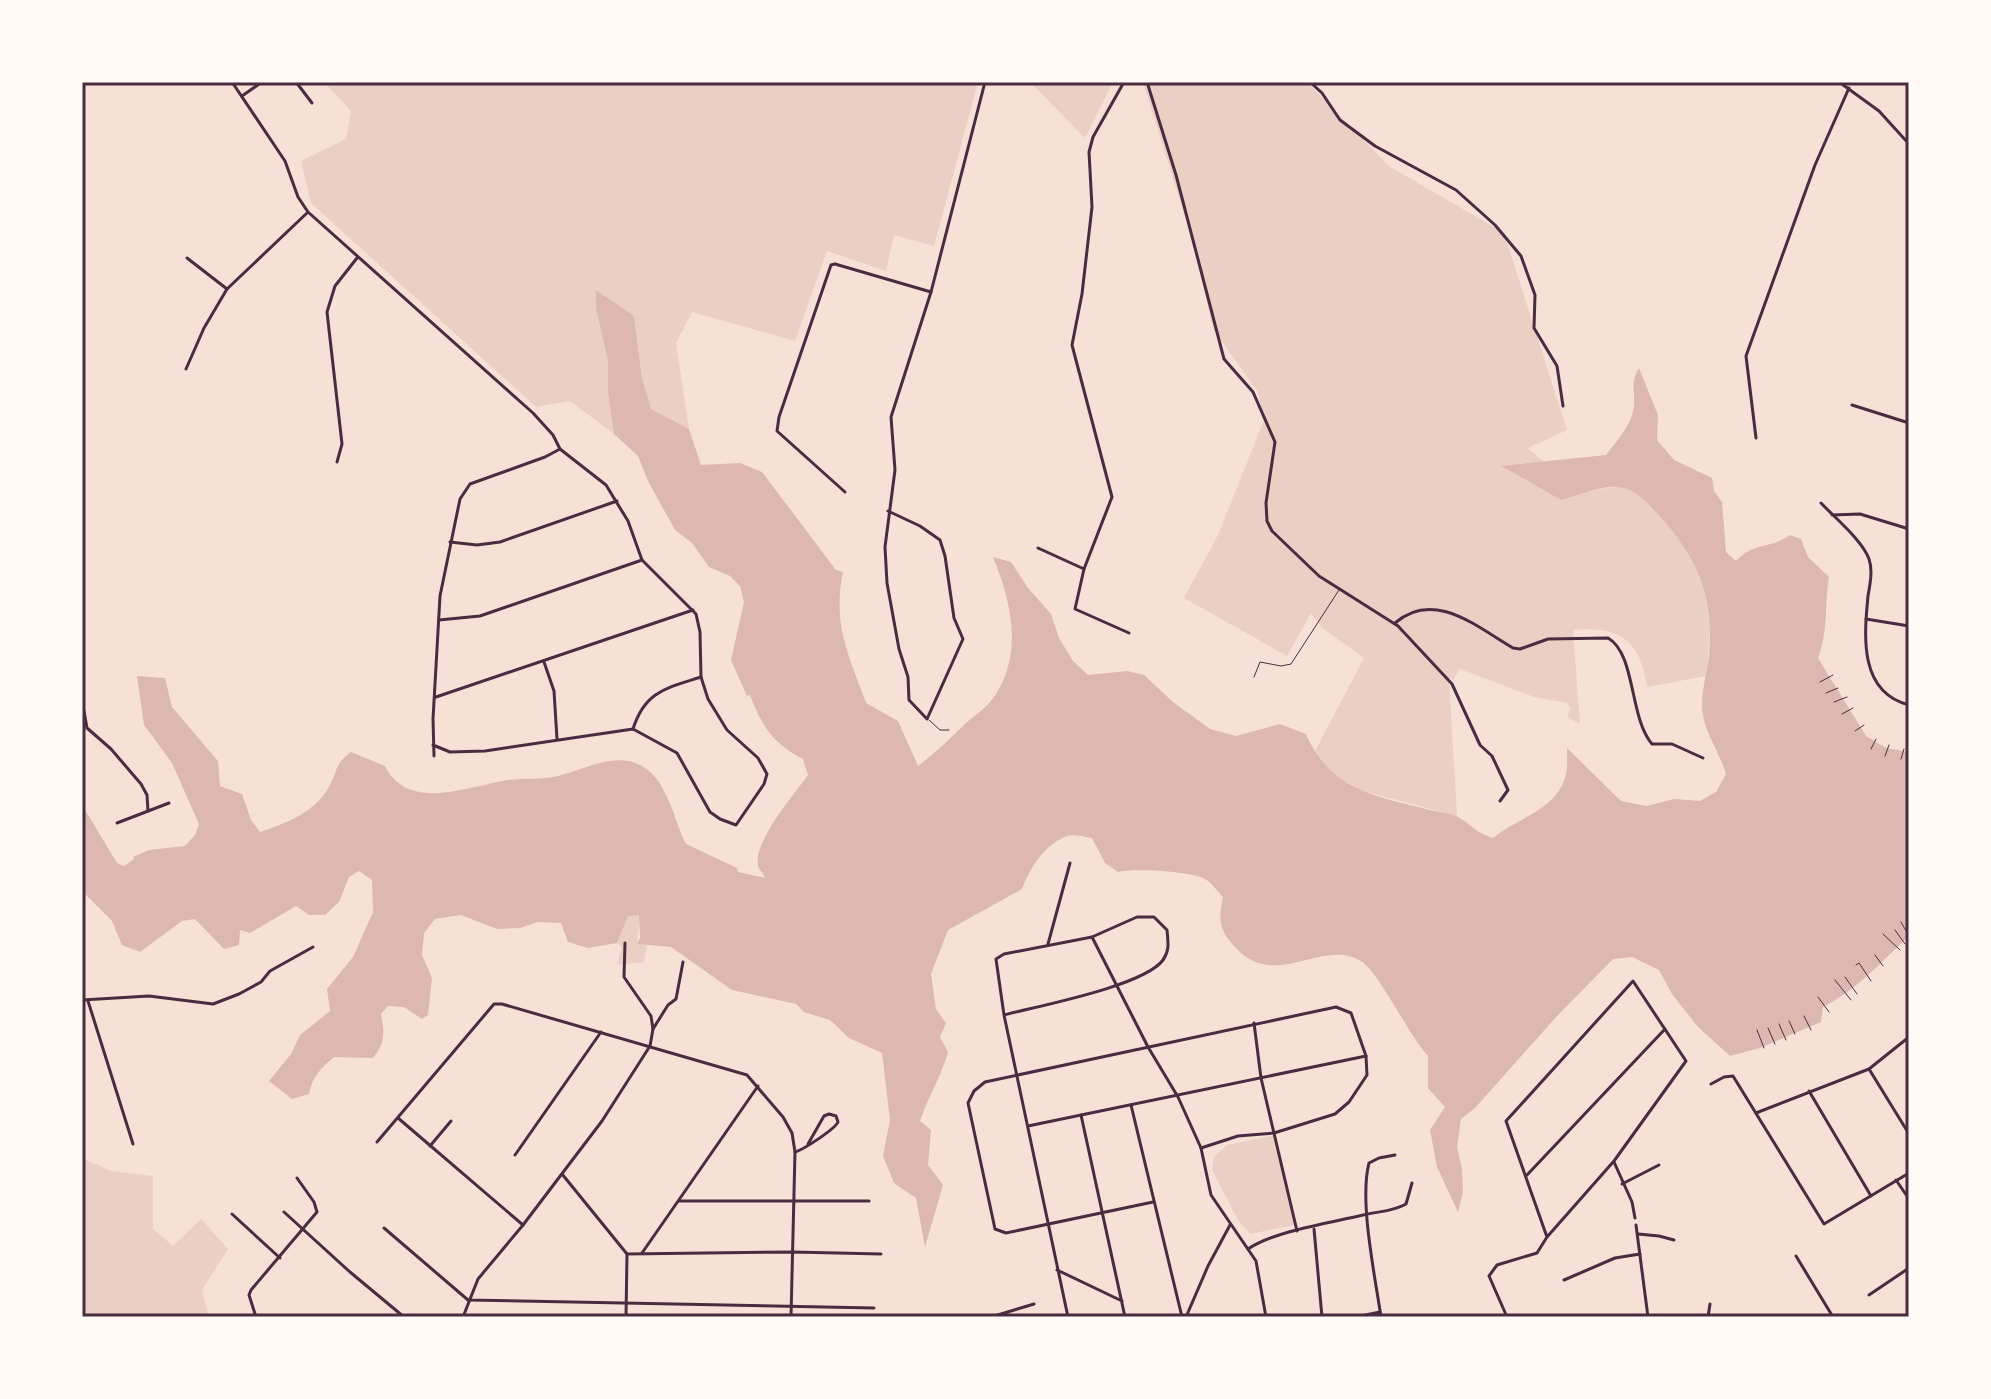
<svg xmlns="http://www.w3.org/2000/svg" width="1991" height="1399" viewBox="0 0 1991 1399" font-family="Jost,sans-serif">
  <rect width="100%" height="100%" fill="#f7e1d7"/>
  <!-- green -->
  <g fill="#ebcfc5">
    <path d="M324,82h654l-44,164 -40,-11 -8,36 -59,-20 -32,90 -103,-29 -16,31 13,86 -38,-20 -9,-31 -8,-62 -38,-7 12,52v32l6,41 -44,-33 -34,6 -225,-204 -10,-42 45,-22 5,-28z"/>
    <path d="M1030,82h83l-28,56z"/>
    <path d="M1143,82h164l82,84 115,67 63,197 -39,18 17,15 -43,4 59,33c24,-5 49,-19 73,-10 9,4 19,19 26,26 46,49 55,95 46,160l-59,11c-7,-47 -27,-61 -74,-57l7,94 -13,-7 4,-8 -4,-6 -33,-6 -74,-28 -7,11 -4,-2 8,138 -94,-25 -31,-17 -18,-21 50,-95 -42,-30 -11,-15 -24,43 -103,-58 34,-63 46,-115 -6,-28 -45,-63 -18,-80z"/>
    <path d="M628,915h12l-3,28 10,2 -3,17 -27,3 5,-18 -5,-4z"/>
    <path d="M1275,1135l19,90 -44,9 -12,-14 -26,-50 2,-13 13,-12z"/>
    <path d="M82,1158l29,13 42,5v53l20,17 28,-27 27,30 -26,41 7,27h-127z"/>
  </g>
  <!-- water -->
  <path fill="#dcb8b0" d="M596,290l38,26 8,62 9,31 38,20 12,36 39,-2 22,9 74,98 7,2c-11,53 6,83 23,131l32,18 20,45c17,-13 32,-27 47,-42 10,-9 24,-18 31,-30 27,-43 15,-93 -3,-137l18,5 17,26 23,26 8,24 14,23 15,14 39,-4 17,4 29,27 37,27 26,7 44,-12 26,10c23,54 67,62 120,75 9,3 21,3 30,7 14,7 21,18 37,22 24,-20 66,-29 73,-64 2,-8 1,-18 1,-26l54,53 26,5 27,-7 26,2 16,-9 10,-18c-7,-24 -24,-44 -24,-69 0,-16 5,-33 7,-49 5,-62 -12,-100 -54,-145 -13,-14 -25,-26 -46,-24 -14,1 -33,10 -48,13l-60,-34 105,-11c11,-14 27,-32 28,-50 1,-17 -4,-21 5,-37l19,47 -1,25 17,20 38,18 2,13 8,11 4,50 10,9c19,-20 33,-11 54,-26l11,4 7,18 21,20c-5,30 0,52 -11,81l48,78 20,12 23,4v184c-28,26 -51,53 -86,71l-2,15 -61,26 -30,8 -32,-29 -26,-33 -13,-24 -27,-13 -19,2 -55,56 -83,93 -14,11 -4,28 5,22 1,23 -5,20 -21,-45 -7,-37 15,-23 -17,-19v-32c-19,-20 -49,-84 -67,-95 -40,-24 -85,31 -126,-14 -16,-17 -17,-27 -12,-50 -6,-6 -12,-15 -18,-18 -15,-8 -72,-11 -87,-7l-13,-9 -13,-25c-8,-1 -18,-4 -25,-2 -23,9 -37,32 -45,53l-74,41 -17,44 5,35 10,14 -6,14 8,15c-7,25 -20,45 -28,69l11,9 -3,35 15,20 -18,62 -9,-49 -22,-15 -11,-27 7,-36 -8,-67 -33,-15 -19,-18 -26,-8 -8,-8 -64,-14 -61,-43 -34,-3 3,-6 -1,-23 -11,1 -11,27 -29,5 -20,-6 -7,-19 -23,-1 -18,6 -23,1 -36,-14 -26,4 -11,14 -2,22 10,23 -4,37 -6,4 -18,-12 -16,-1 -7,8c4,19 4,29 -8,44l-39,-1c-13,11 -22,20 -25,37l-17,5 -23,-18 22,-27 9,-19 30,-24 -3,-22 26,-32 20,-45 -1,-32 -13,-9 -10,6 -10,25 -14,13h-16l-13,-9 -46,27 -10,-3 -1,15 -15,4 -29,-30 -13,2 -42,31 -18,-7 -10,-24 -30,-30v-86l35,58 7,3 10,-7 -1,-2 16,-7 36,-4 10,-11 4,-11 -27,-61 -28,-38 -7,-49 28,2 7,29 46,54 2,25 22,8 9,26 9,12c27,-9 58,-21 71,-49 8,-17 4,-19 20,-31l34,14c23,47 84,20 123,14 17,-2 34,0 50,-4 25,-6 58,-25 84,-10 26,15 31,52 44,78l51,24 1,4 27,6c-1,-4 -5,-7 -6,-10 -10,-22 37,-76 49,-93l-5,-16c-31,-16 -41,-33 -53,-64l-3,1 -16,-36 13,-58 -4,-16 -10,-10 -21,-9 -17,-24 -17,-13 -27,-49 -10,-25 -24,-22 -6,-41v-32l-12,-52z"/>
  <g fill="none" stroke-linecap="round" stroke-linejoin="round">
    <!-- path -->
    <g stroke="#4a2c40" stroke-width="1">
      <path d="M1820,682l13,-7"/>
      <path d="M1826,693l12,-5"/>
      <path d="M1834,702l13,-5"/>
      <path d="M1842,714l11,-6"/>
      <path d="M1855,731l9,-6"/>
      <path d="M1871,749l5,-10"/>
      <path d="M1885,756l4,-11"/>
      <path d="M1901,759l3,-10"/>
      <path d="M1901,922l8,14"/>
      <path d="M1895,930l10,14"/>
      <path d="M1883,934l17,16"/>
      <path d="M1875,955l8,11"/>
      <path d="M1856,965l3,-2 12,18"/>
      <path d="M1845,977l12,17"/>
      <path d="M1835,980l16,20"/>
      <path d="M1818,997l11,15"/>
      <path d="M1804,1016l7,14"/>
      <path d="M1789,1021l6,13"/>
      <path d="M1779,1024l7,16"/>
      <path d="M1768,1028l7,16"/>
      <path d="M1757,1030l7,18"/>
    </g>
    <!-- service -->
    <g stroke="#4a2c40" stroke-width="1">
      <path d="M1254,677l6,-15 21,4 10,-2 48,-74"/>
      <path d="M929,720l11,10h9"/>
    </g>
    <!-- minor -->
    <g stroke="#4a2c40" stroke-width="3">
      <path d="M232,82l53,79 13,36 10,15 225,201 20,22 7,14 46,36 22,36 14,39 54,54 4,18 1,45 7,22 19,31 31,28 9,16 -3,10 -28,41 -16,-6 -10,-7 -33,-59 -44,-24 -148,22 -35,1 -17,-7"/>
      <path d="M296,82l16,21"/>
      <path d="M1124,82l-31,55 -4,15 3,55 -10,87 -10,51 40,152 -28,72 -9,40 54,24"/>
      <path d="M1147,82l29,93 48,184 29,33 22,50 -9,61 1,18 5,10 47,45 79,50 54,58 28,61 12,11 16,34 -8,11"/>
      <path d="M1310,82l12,11 18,27 35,26 81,44 39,35 26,31 14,39 -1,33 23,38 6,40"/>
      <path d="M1839,82l40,29 30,33"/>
      <path d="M242,96l20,-14"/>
      <path d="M187,258l40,31"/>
      <path d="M186,369l18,-41 23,-39 80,-76"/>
      <path d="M1852,405l57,18"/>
      <path d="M1756,438l-10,-82 69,-191 34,-77"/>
      <path d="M337,462l5,-18 -15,-132 8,-26 22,-28"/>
      <path d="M845,492l-68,-61 2,-14 52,-152 4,-1 96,28"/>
      <path d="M1821,503c13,14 42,38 48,56 4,11 1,26 -1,37 -4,41 -9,96 41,109"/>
      <path d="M888,511l32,15 20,14 5,16 9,62 9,21 -36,80 -18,-19 -1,-23 -9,-28 -12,-66 -2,-36 10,-77 -4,-53 40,-125 54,-210"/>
      <path d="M1832,515l28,-1 49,15"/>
      <path d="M450,542l27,3 23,-3 117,-41"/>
      <path d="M1038,548l46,21"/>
      <path d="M1866,619l43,7"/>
      <path d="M439,620l41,-4 162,-56"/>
      <path d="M1395,623c39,-34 82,4 118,25l7,1 28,-10 60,-1c28,16 21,79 44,106h20l31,14"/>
      <path d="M544,662l10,29 3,48"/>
      <path d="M436,697l257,-87"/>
      <path d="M82,700l5,28 24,21 30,35 6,11 1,16"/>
      <path d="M633,729c12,-38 34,-41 68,-52"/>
      <path d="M434,756l-1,-37 7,-123 20,-97 10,-15 75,-27 15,-8"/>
      <path d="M117,823l52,-20"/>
      <path d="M1092,937l56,110 30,50 23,51 10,47 45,66 10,56"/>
      <path d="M1048,944l22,-81"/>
      <path d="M82,1000l67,-4 64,8 26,-10 22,-12 9,-11 43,-24"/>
      <path d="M88,1001l45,143"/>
      <path d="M1004,1015c34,-9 140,-29 159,-55 7,-10 5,-18 4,-30l-13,-13h-17l-45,20 -88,17 -8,5 8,56 64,302"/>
      <path d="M1254,1023l7,55 36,153"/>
      <path d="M653,1029l15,-24 8,-6 7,-37"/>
      <path d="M1869,1069l40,65"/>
      <path d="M1711,1084l13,-7 9,-1 91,148 85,-51"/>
      <path d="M1809,1091l62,105"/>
      <path d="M1131,1105l51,212"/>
      <path d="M1756,1113l113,-44 40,-32"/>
      <path d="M1081,1115l44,202"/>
      <path d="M398,1118l125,107"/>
      <path d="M1028,1126l338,-70"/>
      <path d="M377,1142l117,-138h8l245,71 36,42 9,16 3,19 -4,165"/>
      <path d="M430,1146l21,-25"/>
      <path d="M795,1152c8,-2 40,-23 43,-30l-2,-6 -7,-2 -5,2 -16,28"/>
      <path d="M515,1155l86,-123"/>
      <path d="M1614,1162l18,40 3,16"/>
      <path d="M562,1174l65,80 166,-2 88,2"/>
      <path d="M1527,1175l138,-146"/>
      <path d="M1896,1180l13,19"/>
      <path d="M1622,1184l37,-19"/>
      <path d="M679,1201h190"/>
      <path d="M1153,1202l-147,31 -11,-4 -27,-126 6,-12 11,-9 351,-75 15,6 15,43 1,19 -18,27 -14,12 -61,19 -36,3 -37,12"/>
      <path d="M284,1212l66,60 54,45"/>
      <path d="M232,1214l48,44"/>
      <path d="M1636,1225l12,92"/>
      <path d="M384,1228l84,72 406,8"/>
      <path d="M1314,1229l8,88"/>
      <path d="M1638,1234l21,2 15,4"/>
      <path d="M1248,1249c27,-18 81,-26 115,-34 16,-4 29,-3 43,-11l6,-21"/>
      <path d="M642,1253l116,-167"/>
      <path d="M1796,1256l37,61"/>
      <path d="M1057,1270l65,31"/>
      <path d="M1564,1280l51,-22 25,-4"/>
      <path d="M1869,1295l40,-27"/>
      <path d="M256,1317l-7,-22 2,-5 66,-78 -3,-10 -17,-24"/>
      <path d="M463,1317l15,-38 45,-54 79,-104 48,-75 3,-17 -2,-13 -27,-39 1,-34"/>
      <path d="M626,1317l1,-63"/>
      <path d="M991,1317l43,-13"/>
      <path d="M1186,1317l22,-51 22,-41"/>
      <path d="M1356,1317l24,-5"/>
      <path d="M1381,1317c-6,-41 -22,-116 -12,-154l10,-5 16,-3"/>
      <path d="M1507,1317l-18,-41 8,-11 40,-12 10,-16 67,-76 72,-100 -53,-80 -127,140 41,116"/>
      <path d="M1708,1317l2,-13"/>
    </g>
  </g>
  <!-- border -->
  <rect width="1991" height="1399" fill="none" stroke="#fffaf5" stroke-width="168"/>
  <rect x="84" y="84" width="1823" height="1231" fill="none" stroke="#4a2c40" stroke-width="3"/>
</svg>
